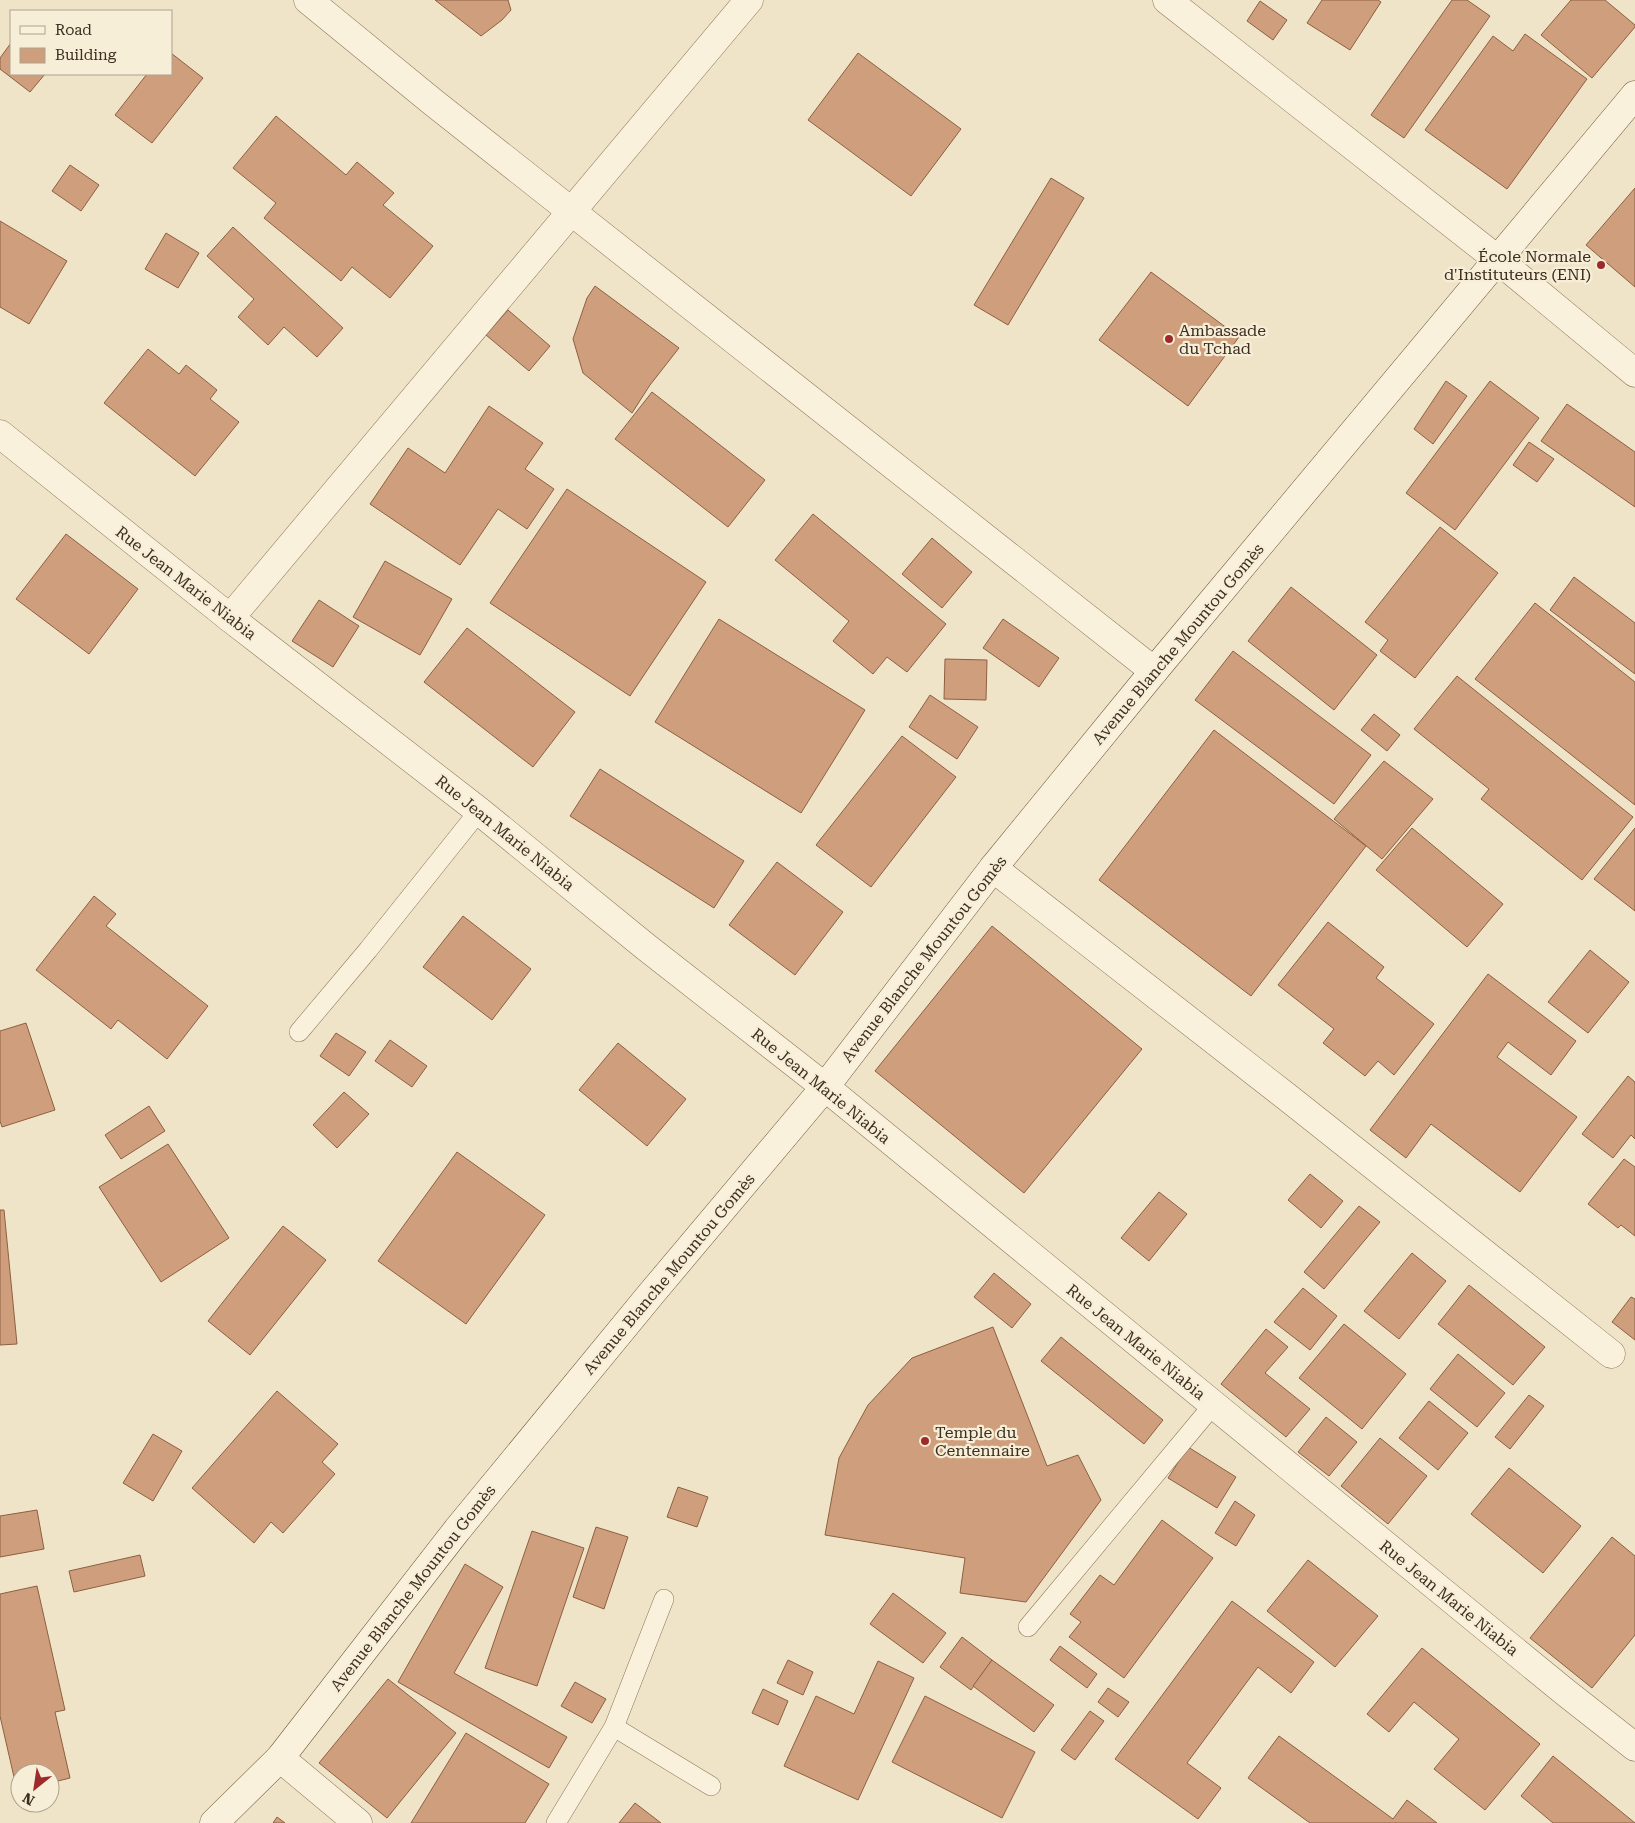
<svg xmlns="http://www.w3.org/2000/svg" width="1635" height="1823" viewBox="0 0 1635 1823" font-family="'Roboto Serif',serif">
  <rect width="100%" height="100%" fill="#f0e4c8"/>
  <!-- building -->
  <g fill="#cf9f7d" stroke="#8d5f41">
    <path d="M435,0h73l3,10 -9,10 -21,16z"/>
    <path d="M1322,0h56l3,2 -31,48 -43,-27z"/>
    <path d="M1452,0h15l23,16 -86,122 -33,-23z"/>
    <path d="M1571,0h34l30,25v2l-43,51 -51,-43z"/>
    <path d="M1260,1l27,19 -14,20 -26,-19z"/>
    <path d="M1525,34l62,45 -80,110 -82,-59 68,-94 20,15z"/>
    <path d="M11,43v31h34l-15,18 -30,-23v-11z"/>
    <path d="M171,53l32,25 -51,65 -37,-28 32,-41h24z"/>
    <path d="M858,53l103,76 -50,67 -103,-76z"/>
    <path d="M276,116l70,59 11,-13 37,31 -11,12 50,41 -43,52 -38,-31 -11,14 -77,-63 12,-15 -43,-35z"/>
    <path d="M70,165l29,20 -18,26 -29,-20z"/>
    <path d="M1051,178l33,20 -76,127 -34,-20z"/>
    <path d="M1635,188v99l-49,-42z"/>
    <path d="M0,221l67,40 -38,63 -29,-17z"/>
    <path d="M233,227l110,101 -26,29 -33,-30 -16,18 -30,-28 16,-18 -47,-43z"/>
    <path d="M166,233l33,20 -21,35 -33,-19z"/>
    <path d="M1151,272l88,65 -51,69 -89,-66z"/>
    <path d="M595,286l84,62 -29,37 -18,28 -49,-40 -10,-34 14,-41z"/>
    <path d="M508,310l42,36 -21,25 -43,-36z"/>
    <path d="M148,349l31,25 7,-9 31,25 -7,9 29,23 -44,54 -91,-73z"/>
    <path d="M1446,381l21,15 -34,48 -19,-15z"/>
    <path d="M1490,381l49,37 -84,112 -49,-37z"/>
    <path d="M652,392l113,88 -37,47 -113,-88z"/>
    <path d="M1567,404l68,48v55l-94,-66z"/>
    <path d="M489,406l54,37 -18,26 29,20 -27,40 -29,-20 -38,56 -90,-61 38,-56 37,25z"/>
    <path d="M1529,442l25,17 -17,23 -24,-17z"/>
    <path d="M567,489l139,93 -76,114 -140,-93z"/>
    <path d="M813,514l133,110 -39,48 -20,-15 -14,17 -40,-33 16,-20 -74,-61z"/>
    <path d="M1440,527l58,46 -83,105 -35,-27 8,-11 -23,-18z"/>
    <path d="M66,534l72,55 -49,65 -73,-55z"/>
    <path d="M932,538l40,34 -30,36 -40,-34z"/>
    <path d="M385,561l67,38 -32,56 -67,-38z"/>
    <path d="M1574,577l61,46v51l-85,-64z"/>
    <path d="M1291,587l86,68 -43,55 -86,-69z"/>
    <path d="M319,600l40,26 -26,41 -41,-26z"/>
    <path d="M1535,603l100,79v123l-160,-126z"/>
    <path d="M719,619l146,91 -64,103 -146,-91z"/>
    <path d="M1003,619l56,39 -20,29 -56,-39z"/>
    <path d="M467,628l108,84 -42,55 -109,-85z"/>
    <path d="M1233,651l138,104 -37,49 -139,-104z"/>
    <path d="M945,659l42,1 -1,40 -42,-1z"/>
    <path d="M1457,676l176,141 -51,63 -101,-81 8,-10 -75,-60z"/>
    <path d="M930,695l48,32 -21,32 -48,-32z"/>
    <path d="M1374,714l26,21 -13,16 -26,-21z"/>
    <path d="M1214,730l152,116 -115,150 -152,-116z"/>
    <path d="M902,736l54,41 -85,110 -55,-42z"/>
    <path d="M1384,761l49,38 -51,60 -48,-40z"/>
    <path d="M600,769l144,92 -30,47 -144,-92z"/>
    <path d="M1412,828l91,76 -36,43 -91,-77z"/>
    <path d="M1635,828v83l-41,-32z"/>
    <path d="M777,862l66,50 -48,63 -66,-50z"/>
    <path d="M94,896l22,18 -10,12 102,80 -41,53 -49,-39 -7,9 -75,-59z"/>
    <path d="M463,916l68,53 -39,51 -69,-53z"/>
    <path d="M1328,922l56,45 -8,11 58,46 -40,51 -16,-14 -13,15 -42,-33 11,-14 -56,-44z"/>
    <path d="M992,926l150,123 -118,144 -149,-122z"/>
    <path d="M1590,950l39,32 -41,51 -40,-31z"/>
    <path d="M1488,974l88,67 -25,34 -43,-33 -11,15 80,60 -57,75 -89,-68 -25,34 -36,-28z"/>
    <path d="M26,1023l29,87 -53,17 -2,-6v-90z"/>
    <path d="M336,1033l30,19 -17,24 -29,-20z"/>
    <path d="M390,1040l37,26 -15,21 -37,-26z"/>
    <path d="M618,1043l68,56 -39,47 -68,-56z"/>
    <path d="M1628,1076l7,6v57l-4,-4 -18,23 -31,-24z"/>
    <path d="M344,1092l25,22 -32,34 -24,-23z"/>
    <path d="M149,1106l16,25 -44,28 -16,-24z"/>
    <path d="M168,1144l61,94 -68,44 -62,-95z"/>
    <path d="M457,1152l88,63 -79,109 -88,-63z"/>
    <path d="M1624,1159l11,8v69l-14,-11 -3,3 -30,-24z"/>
    <path d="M1310,1174l33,27 -22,27 -33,-28z"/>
    <path d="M1159,1192l28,22 -38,47 -28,-23z"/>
    <path d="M1359,1206l21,16 -56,67 -20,-17z"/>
    <path d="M0,1210h4l13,134 -17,1z"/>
    <path d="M283,1226l43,34 -76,95 -42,-34z"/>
    <path d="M1412,1253l34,28 -47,58 -35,-28z"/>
    <path d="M994,1273l37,31 -19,24 -38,-31z"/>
    <path d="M1469,1285l76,62 -32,38 -75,-61z"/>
    <path d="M1303,1288l34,28 -27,34 -36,-28z"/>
    <path d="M1631,1297l4,2v41l-23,-18z"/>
    <path d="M1344,1324l62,50 -44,55 -63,-51z"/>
    <path d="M993,1327l54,139 31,-11 23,45 -75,102 -66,-9 5,-35 -140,-23 14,-77 29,-53 44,-47z"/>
    <path d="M1266,1329l22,18 -23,26 45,36 -24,28 -65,-53z"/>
    <path d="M1061,1337l102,83 -19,24 -103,-83z"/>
    <path d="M1458,1354l47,39 -28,34 -47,-38z"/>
    <path d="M277,1391l61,53 -16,18 13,12 -52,59 -12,-11 -17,21 -62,-55z"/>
    <path d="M1529,1395l15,11 -34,43 -15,-12z"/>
    <path d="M1429,1401l39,32 -30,37 -39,-32z"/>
    <path d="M1326,1417l31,25 -28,34 -31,-24z"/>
    <path d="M153,1434l29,17 -29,50 -30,-18z"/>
    <path d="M1380,1438l47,38 -39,48 -47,-38z"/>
    <path d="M1188,1447l48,30 -19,31 -49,-30z"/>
    <path d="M1509,1468l72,58 -38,47 -72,-59z"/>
    <path d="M678,1487l30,10 -11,30 -30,-10z"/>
    <path d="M1235,1501l20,14 -19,31 -21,-13z"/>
    <path d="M37,1510l7,39 -44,8v-41z"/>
    <path d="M1162,1520l51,38 -89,120 -55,-41 12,-15 -11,-8 30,-39 14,10z"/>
    <path d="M596,1527l32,10 -24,72 -31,-12z"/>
    <path d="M532,1531l52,17 -47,138 -52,-18z"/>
    <path d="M1612,1537l23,19v79l-43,53 -62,-50z"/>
    <path d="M140,1555l5,21 -71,16 -5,-21z"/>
    <path d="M1308,1560l70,56 -43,51 -68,-56z"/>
    <path d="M465,1564l38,23 -49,86 113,64 -18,31 -151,-86z"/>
    <path d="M37,1586l28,124 -10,2 15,66 -20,5v-10h-30v16l-3,1 -17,-74v-122z"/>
    <path d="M893,1593l53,40 -23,30 -53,-39z"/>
    <path d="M1232,1601l82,61 -23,31 -33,-26 -71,96 34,25 -23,31 -83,-60z"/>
    <path d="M962,1637l30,23 -21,30 -31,-23z"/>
    <path d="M1060,1646l37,28 -10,14 -37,-28z"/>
    <path d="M1422,1648l118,96 -55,66 -51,-41 25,-30 -45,-37 -25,30 -22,-18z"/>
    <path d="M788,1660l25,12 -10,23 -26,-12z"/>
    <path d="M992,1660l62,45 -20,27 -61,-46z"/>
    <path d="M878,1661l36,17 -56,122 -74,-34 32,-70 38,18z"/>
    <path d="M388,1679l68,54 -69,85 -68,-55z"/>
    <path d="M575,1682l31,17 -14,24 -31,-17z"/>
    <path d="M1108,1688l21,14 -11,15 -20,-15z"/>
    <path d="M763,1689l25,12 -10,24 -26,-12z"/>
    <path d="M925,1696l110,56 -33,66 -110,-56z"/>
    <path d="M1090,1711l14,10 -29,39 -14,-10z"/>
    <path d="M466,1733l83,51 -24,39h-114z"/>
    <path d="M1279,1736l114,83 14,-19 30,23h-127l-62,-45z"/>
    <path d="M1553,1756l82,67h-82l-32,-27z"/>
    <path d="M635,1803l26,20h-42z"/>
    <path d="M277,1817l8,6h-12z"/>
  </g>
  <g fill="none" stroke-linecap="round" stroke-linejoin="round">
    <!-- lane casing -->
    <g stroke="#8d765c" stroke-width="20">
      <g id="lane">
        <path d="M299,1032l69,-82 111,-139"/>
        <path d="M1028,1627l185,-222"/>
        <path d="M614,1727l97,59"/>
        <path d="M556,1823l58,-96 50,-128"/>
      </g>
    </g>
    <!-- street casing -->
    <g stroke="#8d765c" stroke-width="29">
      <g id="street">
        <path d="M308,0l126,103 720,568"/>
        <path d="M1167,0l330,259 138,114"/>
        <path d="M0,434l230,184 249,193 167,136 179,140 740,605 70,55"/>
        <path d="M230,618l519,-618"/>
        <path d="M993,868l294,229 324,257"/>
        <path d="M280,1758l78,65"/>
      </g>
    </g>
    <!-- secondary casing -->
    <g stroke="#6f573f" stroke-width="29">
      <path id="secondary" d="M214,1823l66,-65 177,-228 194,-236 174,-207 168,-219 161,-197 481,-576"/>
    </g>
    <!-- lane -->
    <use href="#lane" stroke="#faf1dc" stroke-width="19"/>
    <!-- street -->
    <use href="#street" stroke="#faf1dc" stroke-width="28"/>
    <!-- secondary -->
    <use href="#secondary" stroke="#faf1dc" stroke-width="28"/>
  </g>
  <!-- markers -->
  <g fill="#9e2a2b" stroke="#f7eed8" stroke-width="2">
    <circle cx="1601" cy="265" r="5"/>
    <circle cx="1169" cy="339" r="5"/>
    <circle cx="925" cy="1441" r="5"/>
  </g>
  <g text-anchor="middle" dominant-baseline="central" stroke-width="4.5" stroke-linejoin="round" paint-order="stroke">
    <!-- poi labels -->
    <g font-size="16" fill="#3d2e20" stroke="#f7eed8" text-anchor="start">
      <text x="1591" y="256" text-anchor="end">École Normale<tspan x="1591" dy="18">d'Instituteurs (ENI)</tspan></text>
      <text x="1179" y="330">Ambassade<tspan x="1179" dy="18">du Tchad</tspan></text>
      <text x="935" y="1432">Temple du<tspan x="935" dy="18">Centennaire</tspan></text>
    </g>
    <!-- street labels -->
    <g font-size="16" fill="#3d2e20" stroke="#f7eed8">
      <text transform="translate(186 583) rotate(38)">Rue Jean Marie Niabia</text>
      <text transform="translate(1178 644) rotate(-50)">Avenue Blanche Mountou Gomès</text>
      <text transform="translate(505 833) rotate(39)">Rue Jean Marie Niabia</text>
      <text transform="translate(924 959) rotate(-52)">Avenue Blanche Mountou Gomès</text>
      <text transform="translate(821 1086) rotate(39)">Rue Jean Marie Niabia</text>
      <text transform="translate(669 1274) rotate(-50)">Avenue Blanche Mountou Gomès</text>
      <text transform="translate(1136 1342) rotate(39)">Rue Jean Marie Niabia</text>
      <text transform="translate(413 1588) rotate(-52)">Avenue Blanche Mountou Gomès</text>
      <text transform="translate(1449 1598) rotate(39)">Rue Jean Marie Niabia</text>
    </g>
  </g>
  <!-- legend -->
  <rect x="10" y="10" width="162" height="65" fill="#f7eed8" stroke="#ada18e"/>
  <rect x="20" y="26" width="25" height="8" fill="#faf1dc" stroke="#ada18e"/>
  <text x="55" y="35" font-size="15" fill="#3d2e20">Road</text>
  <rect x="20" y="48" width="25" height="15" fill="#cf9f7d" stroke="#ada18e"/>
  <text x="55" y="60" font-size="15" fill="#3d2e20">Building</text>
  <!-- north arrow -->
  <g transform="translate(35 1788) rotate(210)"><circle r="24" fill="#f7eed8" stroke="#ada18e"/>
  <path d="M0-4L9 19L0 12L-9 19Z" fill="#9e2a2b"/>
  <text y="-8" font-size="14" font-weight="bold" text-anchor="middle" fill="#3d2e20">N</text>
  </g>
</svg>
